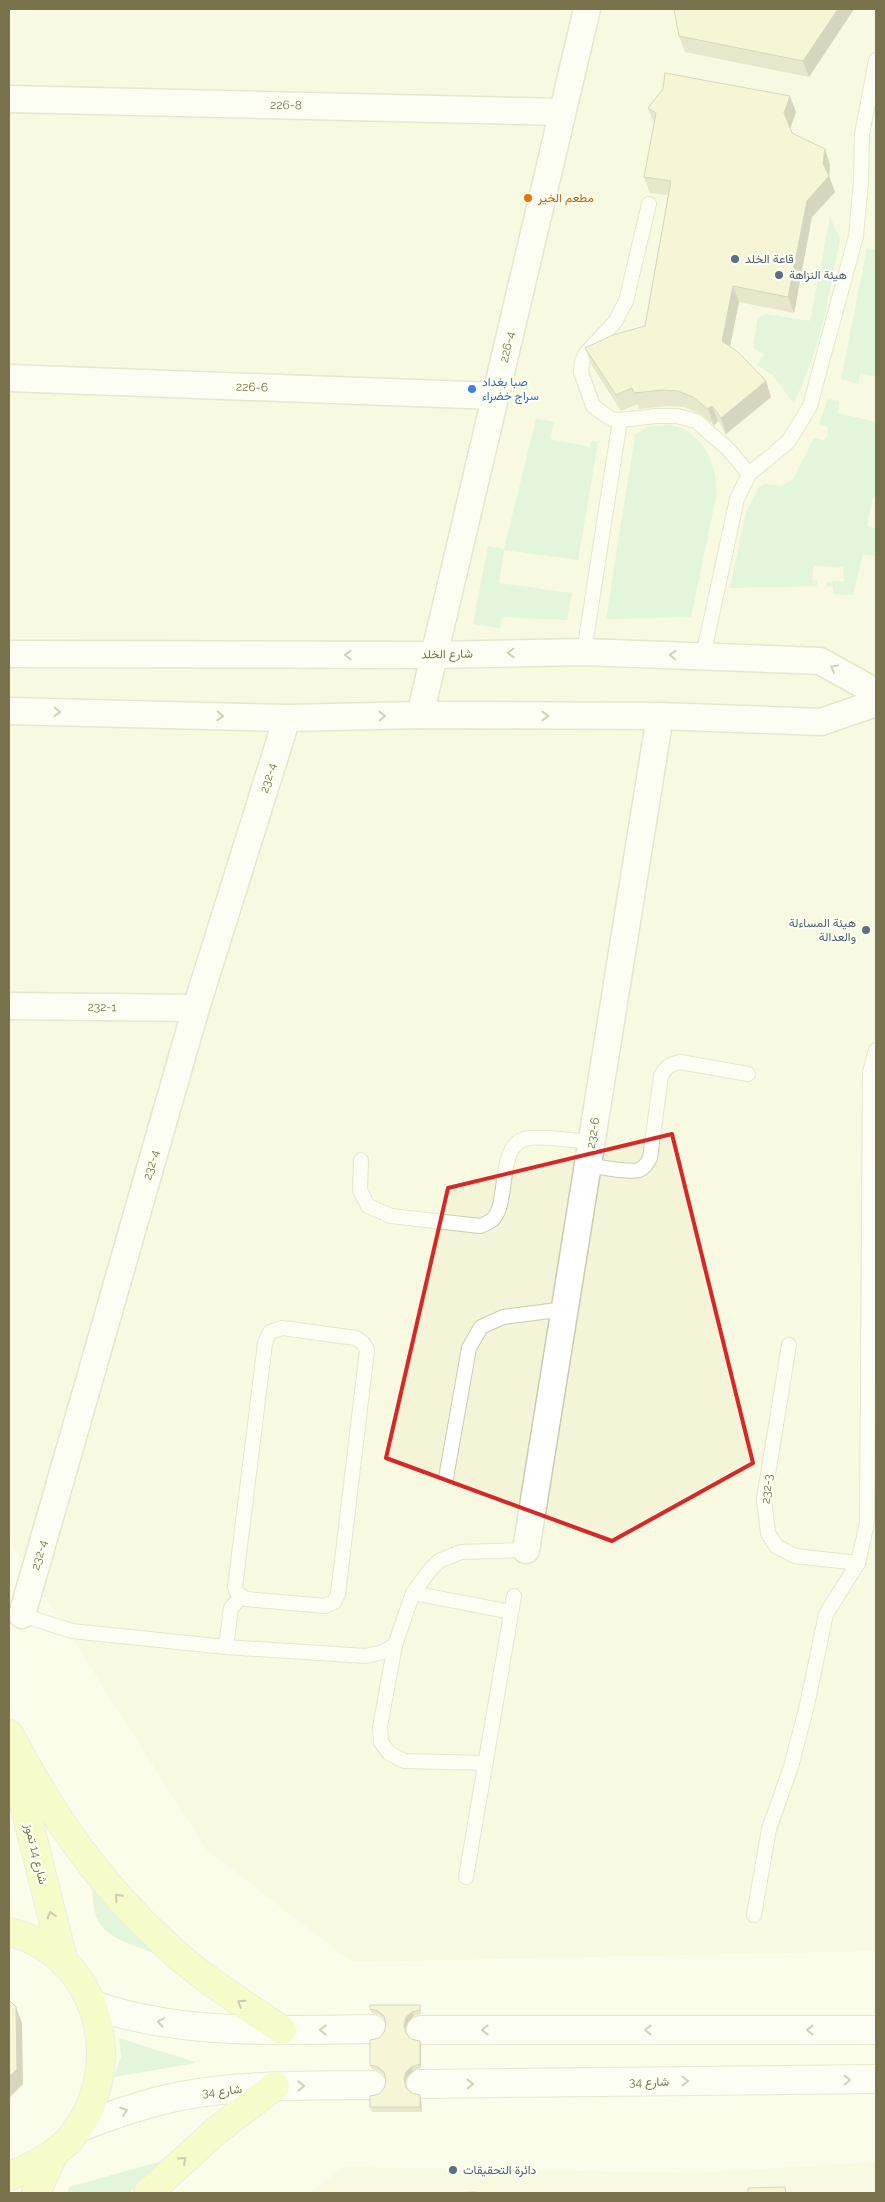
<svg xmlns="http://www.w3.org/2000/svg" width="885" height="2202" viewBox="0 0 885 2202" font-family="Raleway,Vazirmatn,sans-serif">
  <rect width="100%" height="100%" fill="#fafdea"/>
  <!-- residential -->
  <g fill="#f3f4d8">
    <path d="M9,9h867v1942l-524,11 -146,-113 -197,-310z"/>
    <path d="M876,2162v31h-568l37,-26 351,6z"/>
  </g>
  <!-- green -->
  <g fill="#c8ebcb">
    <path d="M830,217l10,22 -15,76 -11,39 -20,50 -21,-29 -16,-10 7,-11 -11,-6 5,-30 8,-4 44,7z"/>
    <path d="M867,248l9,2v127l-16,-4 -2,11 -17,-5z"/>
    <path d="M828,399l11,2 -1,12 38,9v75h-3l-6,29 9,3v27l-13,-2 -10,41 -20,-1v-7l-7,-1v-4l18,-1 -1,-14 -29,-1 -2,14 5,1v5l-87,2 16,-76 13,-25 6,-3 16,2 12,-7 21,-41 9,2 4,-3 1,-9 -4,-3 -5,-1z"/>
    <path d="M536,419l18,3 -4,17 40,8 2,-6 6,1 -20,118 -74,-10 -5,33 73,10 -5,27 -65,-3 -2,11 -27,-4 15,-78 16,3z"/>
    <path d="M671,425c6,2 14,4 19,8 20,15 28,41 26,64l-25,120 -85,2 29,-184 12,-8z"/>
    <path d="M91,1871l62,75v7c-16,-7 -42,-13 -52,-28 -10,-13 -8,-38 -10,-54z"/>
    <path d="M119,2038l76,24v1l-81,14 7,-20z"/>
    <path d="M162,2161l-33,32h-61l1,-6z"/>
  </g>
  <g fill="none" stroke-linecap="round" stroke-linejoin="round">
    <!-- lane casing -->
    <g stroke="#cdcbad" stroke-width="16">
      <g id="lane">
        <path d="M649,204l-23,97 -11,21 -29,31 -4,8 -1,11 12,34 18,13 9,1 36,-4h21l19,5 32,28 21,25"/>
        <path d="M584,652l36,-232"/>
        <path d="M703,656l34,-157 12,-25 39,-32 22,-36 46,-170 5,-54 1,-48 14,-74"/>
        <path d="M361,1160l-1,30 8,16 23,10 89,10c5,-2 11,-4 14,-8 16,-20 2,-76 35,-80 20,-2 43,3 63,4"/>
        <path d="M588,1165c13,2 40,8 51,5 6,-2 8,-7 11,-12l11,-82c5,-9 9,-12 19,-14l68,12"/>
        <path d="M282,1328l74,10 8,6 3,6 -29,244 -4,8 -9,4 -79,-7 -9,-6 -2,-6 30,-244 5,-11z"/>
        <path d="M789,1345l-25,154 4,34 8,13 19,10 63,7"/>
        <path d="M446,1478l23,-130 12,-21 22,-10 62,-8"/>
        <path d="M413,1593l98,19"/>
        <path d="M22,1615l50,16 154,16 140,9 17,-4 12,-7 18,-52 17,-23 9,-9 22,-9 65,-2"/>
        <path d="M395,1645l-15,82 1,15 8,11 15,8 82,2"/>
        <path d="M226,1647l5,-39 10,-11"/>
        <path d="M466,1877l48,-281"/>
        <path d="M754,1915l15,-86 22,-62 16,-62 19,-91 32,-51 9,-40 3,-451 6,-22"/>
      </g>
    </g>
    <!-- street casing -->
    <g stroke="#cdcbad" stroke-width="29">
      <g id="street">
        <path d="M9,99l553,13"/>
        <path d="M9,378l486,18"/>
        <path d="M9,654l425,1 150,-3 236,9 56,31"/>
        <path d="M9,711l278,7 133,-3 240,1 161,6 55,-19"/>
        <path d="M420,715l167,-706"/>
        <path d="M9,1006l187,2"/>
        <path d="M526,1550l134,-834"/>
        <path d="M22,1615l174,-607 91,-290"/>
      </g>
    </g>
    <!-- secondary casing -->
    <g stroke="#d0ceab" stroke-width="30">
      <g id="secondary">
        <path d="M93,2005c89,31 185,25 279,24"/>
        <path d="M421,2030h455"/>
        <path d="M421,2084l455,-5"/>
        <path d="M78,2128c34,-13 67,-25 103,-32 62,-12 127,-10 191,-11"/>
      </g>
    </g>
    <!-- primary casing -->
    <g stroke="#dcdad1" stroke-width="30">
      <g id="primary">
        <path d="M9,1734c43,81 88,148 156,210 35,33 77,59 117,86"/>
        <path d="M13,1760l51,203"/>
        <path d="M9,1932c86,20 117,124 70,195 -16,25 -43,39 -70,49"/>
        <path d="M36,2193l18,-40"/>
        <path d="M148,2193l68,-62 59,-45"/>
      </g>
    </g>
    <!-- lane -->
    <use href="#lane" stroke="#fff" stroke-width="14"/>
    <!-- street -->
    <use href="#street" stroke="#fff" stroke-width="26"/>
    <!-- secondary -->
    <use href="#secondary" stroke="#fff" stroke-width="28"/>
    <!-- primary -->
    <use href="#primary" stroke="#effaa4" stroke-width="28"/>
  </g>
  <!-- wall -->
  <g fill="#d0cca7">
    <path d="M854,9l-45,68 -124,-25 -6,-16z"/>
    <path d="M648,108l148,4 -6,16 2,5 38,32 -1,11 6,16 -23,25 -18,96 -55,-11 -9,44 36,35 5,16 -45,37 -8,-13 -4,4 -15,-12 -15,-6 -18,-1 -27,3 -1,-5 -17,7 -30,-47 -6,-16 60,-22 23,-131 -18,-2 -6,-16 10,-53z"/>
    <path d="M420,2005l1,5v4l-7,2 -6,6 -3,8 1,4 5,5 9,2 1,5v22l-8,3 -6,6 -2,7 2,4 5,5 8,2 1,5 1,12h-50l-2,-5 9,-13 5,-6 2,-7 -1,-5 -6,-5 -7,-2 -2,-4 9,-27 5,-6 2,-7 -1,-5 -6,-5 -7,-2 -2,-4z"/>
  </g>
  <!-- shaded-wall -->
  <g fill="#a9a688">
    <path d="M838,9h16l-45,68 -6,-16z"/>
    <path d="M790,96l6,16 -6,17 -6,-16z"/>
    <path d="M825,149l5,16 -1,11 6,16 -23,25 -18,96 -6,-16 19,-96 16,-38z"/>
    <path d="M733,286l6,16 -11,55 -6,-16z"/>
    <path d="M766,381l5,16 -45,37 -5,-16z"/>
    <path d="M712,406l6,15 -4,4 -6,-16z"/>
    <path d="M16,2007l6,16 1,61 -14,14v-21z"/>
    <path d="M412,2012l2,4 -6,6 -3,8 2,7 -3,-11 2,-9z"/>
    <path d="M420,2041l1,5v22l-1,-4z"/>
    <path d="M411,2067l2,4 -6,6 -2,7 -1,-5 2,-7z"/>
    <path d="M420,2095l1,5 1,12 -2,-5z"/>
  </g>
  <!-- building -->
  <g fill="#f2edc2" stroke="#a9a688">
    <path d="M674,9h164l-35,52 -124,-25z"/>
    <path d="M665,73l125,23 -6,17 8,20 33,16 -2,14 6,13 -22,25 -19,96 -55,-11 -11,55 16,11 28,29 -45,37 -9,-12 -4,3 -15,-12 -15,-6 -17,-1 -27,3 -2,-5 -16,7 -31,-47 28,-13 32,-9 26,-145 -27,-4 12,-64 -8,-5 15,-19z"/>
    <path d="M9,2000l7,7 1,62 -8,8z"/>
    <path d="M370,2005h50v5l-8,2 -6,5 -2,9 2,7 5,6 9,2v23l-9,3 -5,5 -2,7 2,9 6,5 8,2v12h-50v-11l9,-2 5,-6 2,-7 -2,-9 -6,-5 -8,-2v-25l9,-2 5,-6 2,-7 -2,-9 -6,-5 -8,-2z"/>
    <path d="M785,2187l1,6h-38v-5z"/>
    <path d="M476,2192v1h-27z"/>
  </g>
  <!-- one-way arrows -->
  <defs><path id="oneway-chevron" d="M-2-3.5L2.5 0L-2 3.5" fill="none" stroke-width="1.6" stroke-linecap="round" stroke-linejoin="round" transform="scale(1.25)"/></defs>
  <g stroke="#a09c82">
    <use href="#oneway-chevron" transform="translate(511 653) rotate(179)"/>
    <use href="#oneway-chevron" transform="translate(348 655) rotate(-180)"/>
    <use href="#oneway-chevron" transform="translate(673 655) rotate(-178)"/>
    <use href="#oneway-chevron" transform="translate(834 668) rotate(-151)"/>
    <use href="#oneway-chevron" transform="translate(57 712) rotate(2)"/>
    <use href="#oneway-chevron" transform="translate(220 716) rotate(2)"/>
    <use href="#oneway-chevron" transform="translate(382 716) rotate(-1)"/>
    <use href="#oneway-chevron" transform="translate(545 716)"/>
    <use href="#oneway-chevron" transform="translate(161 2022) rotate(-170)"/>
    <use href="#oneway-chevron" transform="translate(323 2030) rotate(180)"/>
    <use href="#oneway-chevron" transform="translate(485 2030) rotate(-180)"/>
    <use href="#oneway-chevron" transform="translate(648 2030) rotate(-180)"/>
    <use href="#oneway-chevron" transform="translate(810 2030) rotate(-180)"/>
    <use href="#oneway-chevron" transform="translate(847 2080) rotate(-1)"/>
    <use href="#oneway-chevron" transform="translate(685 2081) rotate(-1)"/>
    <use href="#oneway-chevron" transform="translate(470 2084) rotate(-1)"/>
    <use href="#oneway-chevron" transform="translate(301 2086) rotate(-1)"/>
    <use href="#oneway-chevron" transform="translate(124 2111) rotate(-18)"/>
  </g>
  <g stroke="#969463">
    <use href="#oneway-chevron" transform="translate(118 1897) rotate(-133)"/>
    <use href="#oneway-chevron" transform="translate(51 1915) rotate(-105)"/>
    <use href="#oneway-chevron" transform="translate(241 2003) rotate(-147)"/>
    <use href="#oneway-chevron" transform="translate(183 2160) rotate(-42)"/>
  </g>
  <!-- marked area -->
  <path d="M0 0H885V2202H0ZM672,1134l81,329 -141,78 -226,-83 62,-270z" fill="#fafdea" fill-opacity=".55" fill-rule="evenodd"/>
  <path fill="none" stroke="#d62828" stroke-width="4" stroke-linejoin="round" d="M672,1134l81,329 -141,78 -226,-83 62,-270z"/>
  <!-- markers -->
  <circle fill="#e8710a" stroke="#fdfff1" stroke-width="2" cx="528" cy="198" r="5"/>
  <g fill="#5c6f8a" stroke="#fdfff1" stroke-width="2">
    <circle cx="735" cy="259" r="5"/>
    <circle cx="779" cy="275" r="5"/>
    <circle cx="866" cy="930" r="5"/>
    <circle cx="453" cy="2170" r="5"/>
  </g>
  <circle fill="#3f7fe0" stroke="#fdfff1" stroke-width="2" cx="472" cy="389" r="5"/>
  <g text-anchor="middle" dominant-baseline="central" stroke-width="4.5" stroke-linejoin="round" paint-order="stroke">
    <!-- street labels -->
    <g font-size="12" fill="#78724d" stroke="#fdfff1">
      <text transform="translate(286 105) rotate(1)">226-8</text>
      <text transform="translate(507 347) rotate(-77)">226-4</text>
      <text transform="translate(252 387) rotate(2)">226-6</text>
      <text transform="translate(447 654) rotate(-1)">شارع الخلد</text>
      <text transform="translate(268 778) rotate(-73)">232-4</text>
      <text transform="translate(102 1007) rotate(1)">232-1</text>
      <text transform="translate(593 1133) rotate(-81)">232-6</text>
      <text transform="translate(151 1165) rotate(-74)">232-4</text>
      <text transform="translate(767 1489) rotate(-84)">232-3</text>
      <text transform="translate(39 1555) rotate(-74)">232-4</text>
      <text transform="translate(36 1854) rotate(76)">شارع 14 تموز</text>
      <text transform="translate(649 2082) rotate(-1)">شارع 34</text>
      <text transform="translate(222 2091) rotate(-6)">شارع 34</text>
    </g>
    <!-- food labels -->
    <g font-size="12" fill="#c56008" stroke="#fdfff1" text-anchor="start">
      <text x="538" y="198">مطعم الخير</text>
    </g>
    <!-- service labels -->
    <g font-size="12" fill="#4e5e75" stroke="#fdfff1" text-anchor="start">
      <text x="745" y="259">قاعة الخلد</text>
      <text x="789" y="275">هيئة النزاهة</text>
      <text x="856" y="923" text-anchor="end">هيئة المساءلة<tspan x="856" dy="14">والعدالة</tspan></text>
      <text x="463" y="2170">دائرة التحقيقات</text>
    </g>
    <!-- shop labels -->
    <g font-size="12" fill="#366cbe" stroke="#fdfff1" text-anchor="start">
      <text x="482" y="382">صبا بغداد<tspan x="482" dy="14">سراج خضراء</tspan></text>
    </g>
  </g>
  <!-- border -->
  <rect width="885" height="2202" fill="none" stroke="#78724d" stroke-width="20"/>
</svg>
